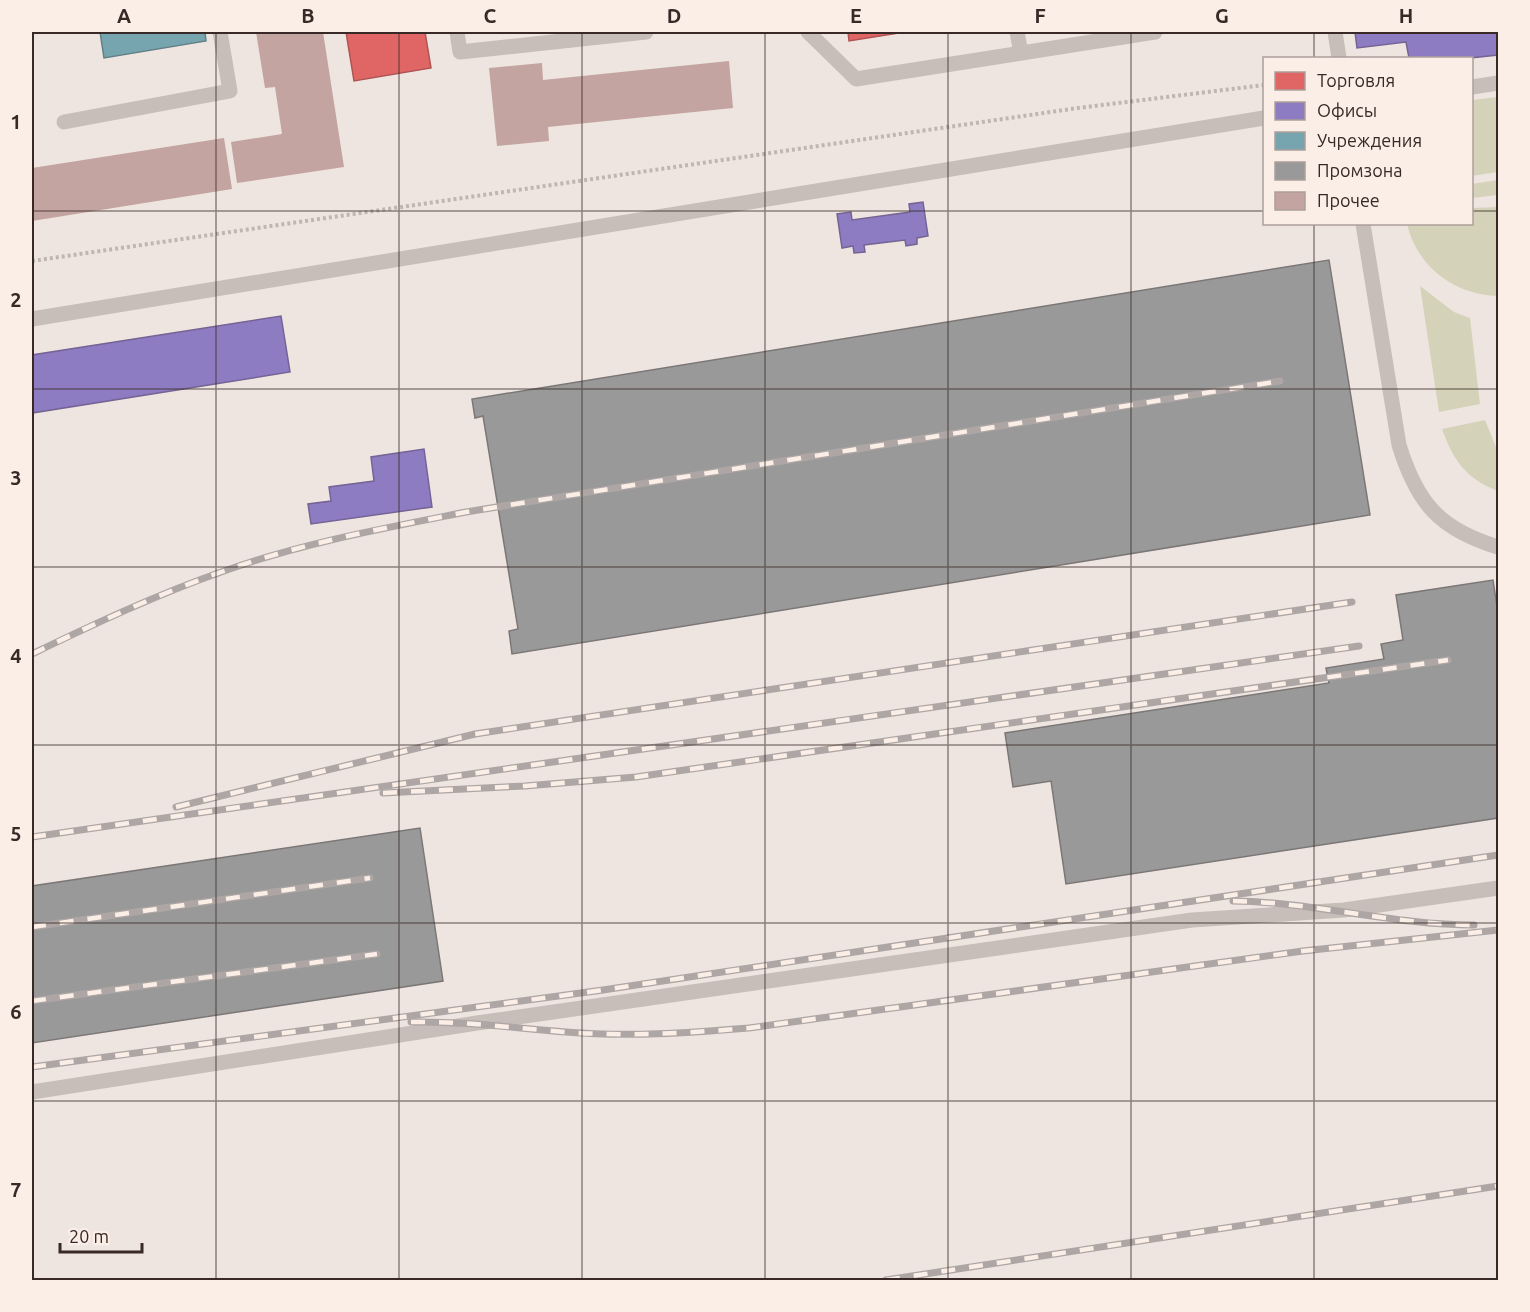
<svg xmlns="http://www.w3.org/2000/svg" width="1530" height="1312" viewBox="0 0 1530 1312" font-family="Ubuntu,sans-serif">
  <rect width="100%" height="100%" fill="#eee5e0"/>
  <!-- green -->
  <g fill="#d4d3b9">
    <path d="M1498,97v75l-26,4v-76z"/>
    <path d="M1498,180v15l-26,3v-14z"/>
    <path d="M1498,207v89c-43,-1 -81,-29 -91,-72h65v-16z"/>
    <path d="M1420,286l34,26 16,6 10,86 -41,8z"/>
    <path d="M1485,420l13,32v39c-32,-12 -45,-31 -56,-62z"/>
  </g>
  <!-- shops -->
  <g fill="#e06666" stroke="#ae5453" stroke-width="1.5">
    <path d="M346,32h79l6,36 -77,13z"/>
    <path d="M848,32h57l-56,9z"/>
  </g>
  <!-- offices -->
  <g fill="#8e7cc3" stroke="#746394" stroke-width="1.5">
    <path d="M1355,32h143v23l-28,3h-61l-3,-16 -49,6z"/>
    <path d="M923,202l5,34 -11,2v6l-11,2 -1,-6 -41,5 1,7 -11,1 -1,-7 -11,2 -5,-34 14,-2 1,8 58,-8 -1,-8z"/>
    <path d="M281,316l9,56 -258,41v-58z"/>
    <path d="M424,449l8,58 -121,17 -3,-20 23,-3 -2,-14 45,-6 -3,-24z"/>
  </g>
  <!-- public -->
  <path fill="#76a5af" stroke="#638086" stroke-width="1.5" d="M100,32h105l1,9 -102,17z"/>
  <!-- industry -->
  <g fill="#999" stroke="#7c7777" stroke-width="1.5">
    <path d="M1329,260l41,255 -858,139 -3,-23 9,-2 -35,-213 -8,2 -3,-19z"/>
    <path d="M1493,580l5,33v205l-432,66 -15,-103 -38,6 -8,-54 324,-50 -3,-15 58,-9 -3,-15 22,-4 -7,-45z"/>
    <path d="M420,828l23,153 -411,62v-157z"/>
  </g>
  <!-- building -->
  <g fill="#c3a4a0">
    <path d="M256,32h67l21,135 -107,16 -6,-41 51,-8 -7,-47 -10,1z"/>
    <path d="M729,61l4,47 -185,19 1,14 -52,5 -8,-78 53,-5 1,17z"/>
    <path d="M224,138l8,51 -200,32v-53z"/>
  </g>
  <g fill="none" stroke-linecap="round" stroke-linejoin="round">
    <!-- path -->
    <path stroke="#c0b5b1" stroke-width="4" stroke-dasharray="3 3" stroke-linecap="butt" d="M32,261l1046,-153 186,-23"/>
    <!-- lane -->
    <g stroke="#c7bdb9" stroke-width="15">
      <path d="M457,32l3,20 186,-20"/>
      <path d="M808,32l48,47 299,-47"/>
      <path d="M1017,32l4,21"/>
      <path d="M1335,32l4,26"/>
      <path d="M1472,87l26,-4"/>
      <path d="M64,122l166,-31 -10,-59"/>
      <path d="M1363,224l36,221c18,58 40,84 99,102"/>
      <path d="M32,319l1232,-201"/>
      <path d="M32,1092l445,-69 715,-103 152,-10 154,-22"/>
    </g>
    <!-- rail casing -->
    <g stroke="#aea6a4" stroke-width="7">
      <g id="rail">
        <path d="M32,654c62,-30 126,-60 192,-83 78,-28 161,-43 242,-59l814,-131"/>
        <path d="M383,793l142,-7 111,-9 812,-117"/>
        <path d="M176,807l299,-73 877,-132"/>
        <path d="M32,837l1327,-191"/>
        <path d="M1233,901c81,1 160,24 241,24"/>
        <path d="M32,927l338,-49"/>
        <path d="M32,1001l345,-47"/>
        <path d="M411,1022c52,-1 103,6 155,10 62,5 122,1 183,-4l554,-77 195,-21"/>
        <path d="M32,1067l571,-77 895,-135"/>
        <path d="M886,1280l612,-94"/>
      </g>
    </g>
    <!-- rail -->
    <use href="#rail" stroke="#fbeee7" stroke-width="4.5" stroke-dasharray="14" stroke-linecap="butt"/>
  </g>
  <!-- grid -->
  <path fill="none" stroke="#382927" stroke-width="1.5" stroke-opacity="0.55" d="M216,32v1248M399,32v1248M582,32v1248M765,32v1248M948,32v1248M1131,32v1248M1314,32v26M32,211h1232M1472,211h26M1314,224v1056M32,389h1466M32,567h1466M32,745h1466M32,923h1466M32,1101h1466"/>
  <!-- border -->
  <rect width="1530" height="1312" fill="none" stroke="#fbeee7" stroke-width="66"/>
  <!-- legend -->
  <rect x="1263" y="57" width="210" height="168" fill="#fbeee7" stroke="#ad9f9a" stroke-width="1.5"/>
  <rect x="1275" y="72" width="30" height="18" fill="#e06666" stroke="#ad9f9a" stroke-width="1.5"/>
  <text x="1317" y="87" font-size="18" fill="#382927">Торговля</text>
  <rect x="1275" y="102" width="30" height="18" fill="#8e7cc3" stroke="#ad9f9a" stroke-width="1.5"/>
  <text x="1317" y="117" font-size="18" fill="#382927">Офисы</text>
  <rect x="1275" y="132" width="30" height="18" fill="#76a5af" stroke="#ad9f9a" stroke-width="1.5"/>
  <text x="1317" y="147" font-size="18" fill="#382927">Учреждения</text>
  <rect x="1275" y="162" width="30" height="18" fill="#999999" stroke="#ad9f9a" stroke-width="1.5"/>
  <text x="1317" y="177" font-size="18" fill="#382927">Промзона</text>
  <rect x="1275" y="192" width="30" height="18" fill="#c3a4a0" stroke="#ad9f9a" stroke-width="1.5"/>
  <text x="1317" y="207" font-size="18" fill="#382927">Прочее</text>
  <!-- scale -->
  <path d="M60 1243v9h82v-9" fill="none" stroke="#382927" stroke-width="3"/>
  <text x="69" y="1243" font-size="18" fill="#382927" stroke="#fbeee7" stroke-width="4.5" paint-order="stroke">20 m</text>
  <rect x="33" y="33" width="1464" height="1246" fill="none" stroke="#382927" stroke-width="2"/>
  <g font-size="20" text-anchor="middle" font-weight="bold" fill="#382927">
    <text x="124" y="23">A</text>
    <text x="308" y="23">B</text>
    <text x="490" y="23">C</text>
    <text x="674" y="23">D</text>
    <text x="856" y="23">E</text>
    <text x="1040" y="23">F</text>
    <text x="1222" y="23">G</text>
    <text x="1406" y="23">H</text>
    <text x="16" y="129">1</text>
    <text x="16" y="307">2</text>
    <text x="16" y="485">3</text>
    <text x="16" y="663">4</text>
    <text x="16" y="841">5</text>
    <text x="16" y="1019">6</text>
    <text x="16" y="1197">7</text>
  </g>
</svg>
